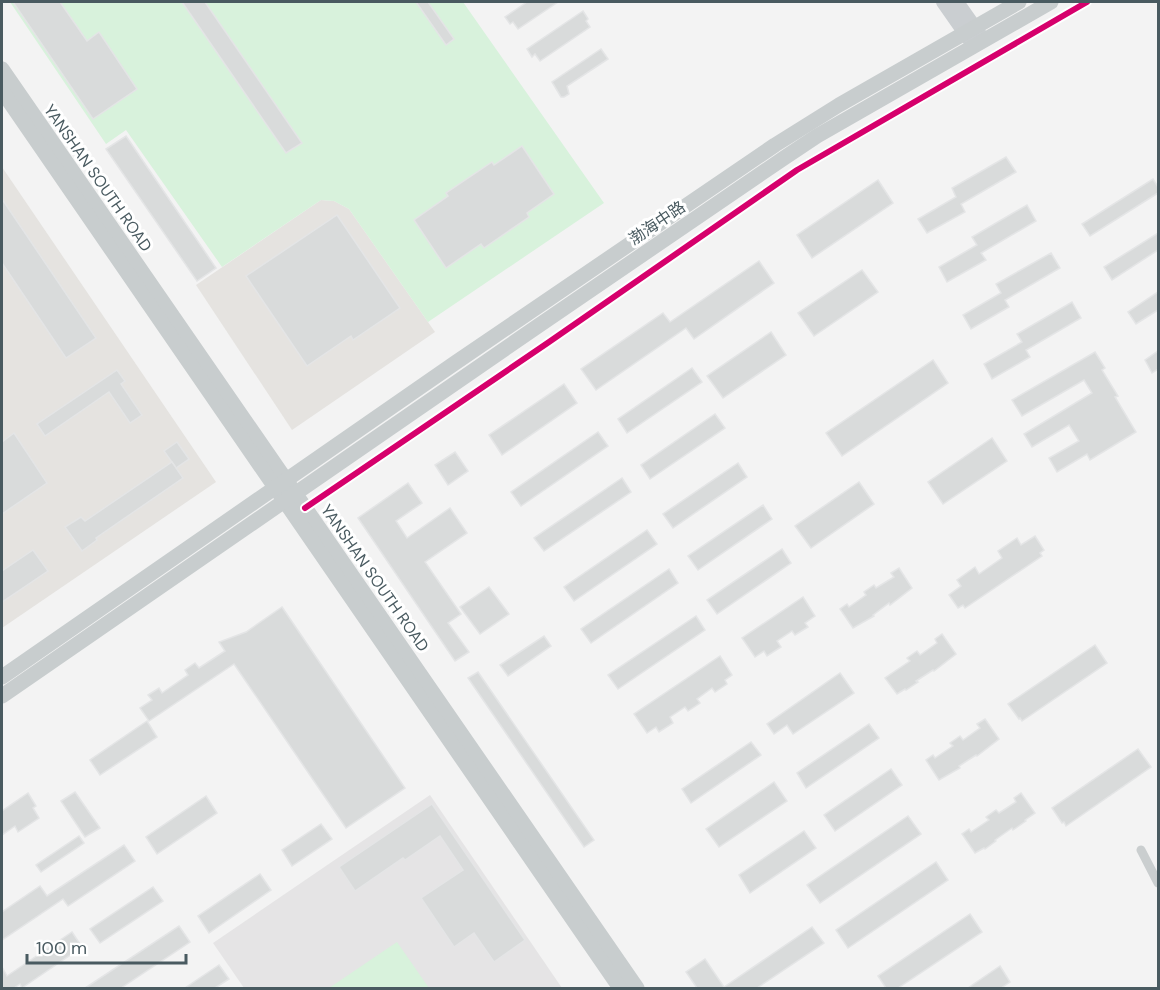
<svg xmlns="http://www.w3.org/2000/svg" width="1160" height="990" viewBox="0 0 1160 990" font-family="'DM Sans','Noto Sans SC',sans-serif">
  <rect width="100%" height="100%" fill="#f3f3f3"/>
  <!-- commercial -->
  <g fill="#e5e3e0">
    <path d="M2,167l214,315 -214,146z"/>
    <path d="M321,200l13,1 15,8 86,123 -143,98 -96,-145z"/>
  </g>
  <!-- education -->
  <path fill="#e5e4e5" d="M430,795l132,193h-318l-31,-45z"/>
  <!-- green -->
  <g fill="#d8f2dc">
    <path d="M10,2h453l141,201 -176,119 -79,-113 -15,-8 -13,-1 -99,67 -96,-137 -20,14z"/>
    <path d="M397,942l32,46h-100z"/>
  </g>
  <!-- building -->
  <g fill="#d9dbdb" stroke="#e4e5e6" stroke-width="1.5">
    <path d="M13,2h47l27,39 12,-9 38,57 -44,30z"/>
    <path d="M182,2h23l97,141 -16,10z"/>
    <path d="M416,2h12l26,37 -8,6z"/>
    <path d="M527,2h31l-40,27 -5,-7 -3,2 -5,-7z"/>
    <path d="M583,11l5,8 -2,2 4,6 -50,34 -5,-7 -3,3 -5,-8z"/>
    <path d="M601,49l7,10 -41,27 2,8 -5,3h-3l-9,-15z"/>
    <path d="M126,136l90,132 -19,13 -91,-132z"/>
    <path d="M522,146l32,48 -27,19 2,4 -45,31 -3,-4 -35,24 -32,-48 34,-24 -2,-3 46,-31 2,3z"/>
    <path d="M1006,157l10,15 -55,32 4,8 -38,21 -9,-14 38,-22 -4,-9z"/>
    <path d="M1153,179l5,8v6l-68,43 -8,-12z"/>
    <path d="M878,180l15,23 -81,55 -15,-23z"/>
    <path d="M2,199l94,139 -30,20 -64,-95z"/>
    <path d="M1027,205l9,16 -55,32 5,7 -39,22 -8,-15 38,-22 -5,-8z"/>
    <path d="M337,215l63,93 -47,32 -2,-4 -44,30 -61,-90z"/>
    <path d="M1158,233v17l-46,30 -8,-13z"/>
    <path d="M1051,253l9,15 -55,32 4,7 -38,22 -8,-14 38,-22 -5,-9z"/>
    <path d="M759,261l15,22 -80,56 -8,-11 -90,62 -15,-21 82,-56 7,9z"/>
    <path d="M862,270l16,22 -64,44 -16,-23z"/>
    <path d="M1158,292v18l-22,14 -8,-12z"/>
    <path d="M1072,302l9,16 -55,32 4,7 -38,22 -8,-15 38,-22 -5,-8z"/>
    <path d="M771,332l15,23 -63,43 -16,-22z"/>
    <path d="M1158,351v18l-6,4 -7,-13z"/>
    <path d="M1095,352l10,16 -3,2 16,26 -3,1 21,35 -46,28 -3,-6 -30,18 -8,-14 30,-17 -10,-16 -37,22 -8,-13 68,-41 -8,-13 -62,36 -10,-16z"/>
    <path d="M933,360l15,23 -106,73 -16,-23z"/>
    <path d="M692,368l10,14 -75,51 -9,-14z"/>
    <path d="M117,370l8,11 -4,3 21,31 -12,8 -21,-31 -64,44 -8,-12z"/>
    <path d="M564,384l13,19 -75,52 -13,-20z"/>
    <path d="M715,414l10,14 -75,51 -9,-14z"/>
    <path d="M598,432l10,14 -87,60 -10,-14z"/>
    <path d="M14,433l33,50 -45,31v-72z"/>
    <path d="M992,438l15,23 -64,43 -15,-22z"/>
    <path d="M177,442l12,17 -13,9 -12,-17z"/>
    <path d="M455,452l13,19 -20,14 -13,-20z"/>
    <path d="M172,462l11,16 -87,60 1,2 -15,11 -17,-24 16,-10 4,4z"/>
    <path d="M738,463l9,14 -74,51 -10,-14z"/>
    <path d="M622,478l9,14 -87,59 -10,-13z"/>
    <path d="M859,482l15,22 -63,44 -16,-22z"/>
    <path d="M408,483l14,20 -26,18 11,17 43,-30 17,25 -42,29 36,52 -13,9 21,29 -14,9 -97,-143z"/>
    <path d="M763,505l9,14 -74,51 -10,-14z"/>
    <path d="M647,530l10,14 -83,57 -10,-14z"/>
    <path d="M1035,536l9,14 -4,3 2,3 -77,52 -2,-3 -5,3 -9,-13 12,-9 -4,-6 18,-13 4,7 23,-16 -4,-7 19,-13 4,7z"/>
    <path d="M782,549l9,14 -74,51 -10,-14z"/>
    <path d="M33,550l15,21 -46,31v-31z"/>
    <path d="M899,568l13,20 -22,17 -1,-2 -16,12 1,1 -21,12 -13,-19 7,-5 2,3 17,-12 -2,-3 10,-7 2,3 18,-11 -3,-4z"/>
    <path d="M669,569l9,14 -87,60 -10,-14z"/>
    <path d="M489,587l20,27 -29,20 -20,-27z"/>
    <path d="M803,597l12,19 -10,7 3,4 -13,8 -3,-4 -15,10 4,6 -14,9 -3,-5 -9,6 -13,-19z"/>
    <path d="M282,607l123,181 -59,40 -112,-164 -85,57 -9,-13 12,-8 -4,-5 11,-7 3,5 26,-18 -3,-5 10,-7 4,5 26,-17 -6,-9 27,-10z"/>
    <path d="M696,616l9,14 -87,59 -10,-14z"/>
    <path d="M942,634l14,20 -22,17 -1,-1 -17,11 2,1 -12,8 -1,-1 -8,5 -12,-16 25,-17 -3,-3 10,-7 3,4 17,-12 -2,-4z"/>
    <path d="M544,636l7,10 -43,30 -8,-11z"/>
    <path d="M1095,645l12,18 -85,58 -2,-3 -1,1 -11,-15z"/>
    <path d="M720,656l12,19 -7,5 2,4 -12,8 -3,-4 -15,11 3,4 -12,8 -3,-4 -15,10 3,6 -14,9 -3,-5 -9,6 -13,-19z"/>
    <path d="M478,672l116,168 -10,7 -116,-169z"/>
    <path d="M840,673l14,20 -61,41 -6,-9 -13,9 -7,-10z"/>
    <path d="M985,719l14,20 -22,17 -1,-1 -17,11 1,2 -21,12 -13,-20 7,-5 2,3 18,-12 -3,-3 10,-7 3,4 17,-12 -3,-4z"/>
    <path d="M147,721l10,16 -57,38 -10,-15z"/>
    <path d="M869,724l10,14 -73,50 -9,-15z"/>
    <path d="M751,742l10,13 -70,48 -9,-14z"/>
    <path d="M1138,749l13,18 -85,59 -2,-4 -2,1 -10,-15z"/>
    <path d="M891,769l11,16 -67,46 -11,-16z"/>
    <path d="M774,782l13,19 -68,46 -13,-18z"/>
    <path d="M75,792l25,36 -15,9 -24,-36z"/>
    <path d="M28,793l8,13 -3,2 6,10 -21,14 -3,-6 -13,9v-24z"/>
    <path d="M1021,793l14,20 -10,7 1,1 -13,9 -1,-2 -17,12 1,1 -11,8 -1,-1 -9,5 -13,-19 7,-5 2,3 18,-12 -3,-3 10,-7 3,3 17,-11 -2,-4z"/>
    <path d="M206,796l11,17 -60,41 -11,-17z"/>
    <path d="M432,804l93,136 -31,22 -20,-29 -20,14 -33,-49 42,-28 -23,-34 -35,24 -2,-2 -48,33 -16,-24z"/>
    <path d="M908,816l13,18 -101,69 -13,-18z"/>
    <path d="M321,824l11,15 -40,27 -10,-16z"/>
    <path d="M804,831l12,17 -66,45 -11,-18z"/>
    <path d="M79,836l5,7 -43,29 -5,-7z"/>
    <path d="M124,845l11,16 -67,45 -5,-7 -61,41v-28l38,-26 7,10z"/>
    <path d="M936,862l12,18 -100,68 -12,-18z"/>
    <path d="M260,874l11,16 -62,43 -11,-17z"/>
    <path d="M153,887l10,14 -63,42 -10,-14z"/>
    <path d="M970,914l12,18 -84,56h-12l-8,-12z"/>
    <path d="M179,926l11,16 -69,46h-36z"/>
    <path d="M812,927l12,16 -67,45h-60l-11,-16 19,-13 19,28z"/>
    <path d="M72,932l10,15 -60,41 -2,-4 -6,4h-12v-21l5,9z"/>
    <path d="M219,965l10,14 -14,9h-30z"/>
    <path d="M1000,966l10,16 -9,6h-33z"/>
  </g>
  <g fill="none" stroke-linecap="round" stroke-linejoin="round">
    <!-- minor -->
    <g stroke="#cacecf" stroke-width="9">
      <path d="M305,508l244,-166 248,-172 290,-168"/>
      <path d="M1141,850l17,33"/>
    </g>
    <!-- secondary -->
    <g stroke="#caced1" stroke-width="14">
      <path d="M943,2l28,40"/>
      <path d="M957,2l24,34"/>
    </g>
    <!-- primary -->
    <g stroke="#c8cdce" stroke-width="15">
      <path d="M2,69l635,919"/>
      <path d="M2,91l618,897"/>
      <path d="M2,677l453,-314 320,-218 64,-40 180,-103"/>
      <path d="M2,696l536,-370 246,-168 33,-22 234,-134"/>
    </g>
    <!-- cycleway casing -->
    <g stroke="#fff" stroke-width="10">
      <path id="cycleway" d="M305,508l244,-166 248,-172 290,-168"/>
    </g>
    <!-- cycleway -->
    <use href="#cycleway" stroke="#d6006c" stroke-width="6"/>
  </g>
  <g text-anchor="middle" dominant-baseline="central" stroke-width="6" stroke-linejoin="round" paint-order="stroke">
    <!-- street labels -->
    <g font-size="16" fill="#495a60" stroke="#fff">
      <text transform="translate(98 178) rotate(55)">YANSHAN SOUTH ROAD</text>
      <text transform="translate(657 223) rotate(-34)">渤海中路</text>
      <text transform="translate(375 578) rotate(55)">YANSHAN SOUTH ROAD</text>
    </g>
  </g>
  <!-- border -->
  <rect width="1160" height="990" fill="none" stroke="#495a60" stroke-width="6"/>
  <!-- scale -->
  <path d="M27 954v9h159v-9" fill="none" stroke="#495a60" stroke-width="3"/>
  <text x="36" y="954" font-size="18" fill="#495a60" stroke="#ffffff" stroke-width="4.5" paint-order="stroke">100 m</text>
</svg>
